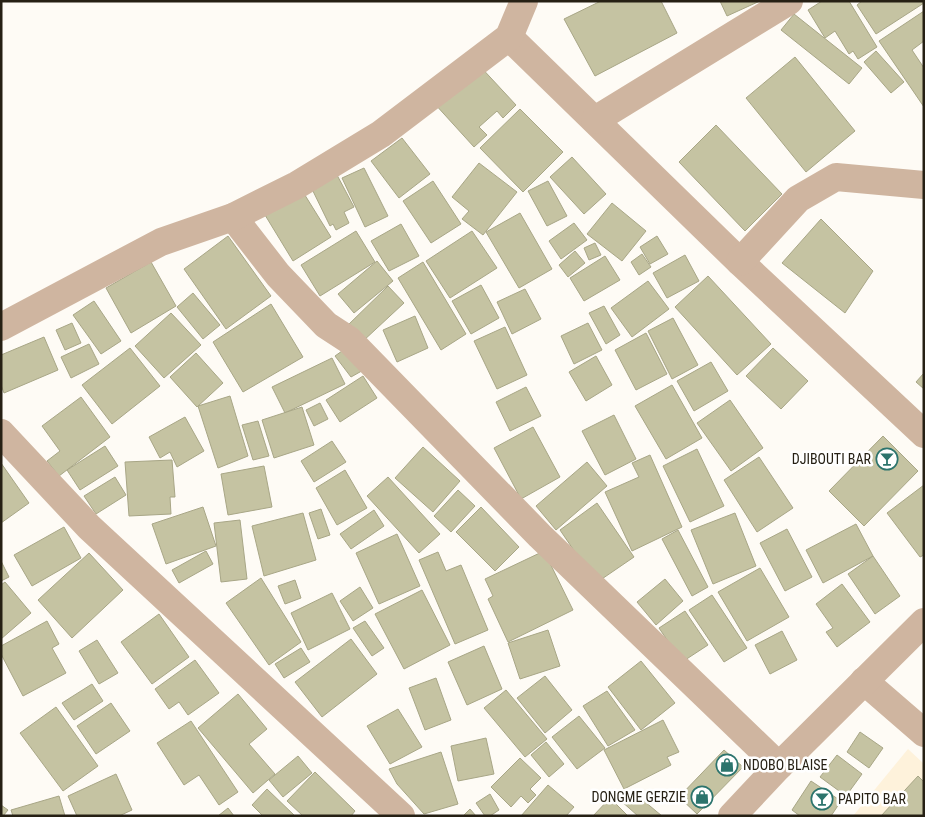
<svg xmlns="http://www.w3.org/2000/svg" width="925" height="817" viewBox="0 0 925 817" font-family="'Roboto Condensed',sans-serif">
  <rect width="100%" height="100%" fill="#fefbf5"/>
  <!-- built -->
  <path fill="#fef2db" d="M908,749l16,15v52h-71z"/>
  <!-- building -->
  <g fill="#c5c3a2" stroke="#a8a686">
    <path d="M601,1h60l16,32 -82,43 -31,-57z"/>
    <path d="M720,1h40l-33,15z"/>
    <path d="M822,1h27l28,46 -19,12 -5,-8 -4,3 -14,-23 -10,7 -17,-28z"/>
    <path d="M862,1h62v2l-48,31 -19,-29z"/>
    <path d="M924,11v30l-12,9 12,18v39l-45,-66z"/>
    <path d="M794,14l68,54 -13,16 -68,-54z"/>
    <path d="M876,51l28,31 -13,11 -27,-31z"/>
    <path d="M795,57l60,74 -49,41 -60,-74z"/>
    <path d="M477,63l39,42 -13,13 -6,-7 -18,16 8,8 -13,12 -40,-44z"/>
    <path d="M520,109l43,43 -40,40 -43,-44z"/>
    <path d="M716,125l66,69 -37,37 -66,-69z"/>
    <path d="M402,138l28,36 -31,24 -28,-37z"/>
    <path d="M572,157l34,37 -22,20 -34,-37z"/>
    <path d="M479,163l38,29 -34,43 -21,-16 7,-8 -17,-14z"/>
    <path d="M364,168l24,48 -23,11 -23,-49z"/>
    <path d="M337,175l17,32 -10,5 5,11 -13,7 -3,-6 -3,2 -19,-39z"/>
    <path d="M433,181l28,43 -30,19 -28,-42z"/>
    <path d="M548,181l19,35 -20,10 -19,-35z"/>
    <path d="M303,192l28,45 -38,24 -28,-46z"/>
    <path d="M612,203l34,28 -24,30 -35,-27z"/>
    <path d="M520,213l32,56 -33,19 -33,-56z"/>
    <path d="M821,219l52,52 -28,42 -63,-50z"/>
    <path d="M574,223l13,17 -26,19 -12,-18z"/>
    <path d="M401,224l18,32 -30,15 -18,-30z"/>
    <path d="M356,231l19,31 -55,34 -19,-31z"/>
    <path d="M472,231l25,37 -47,30 -24,-37z"/>
    <path d="M228,236l43,60 -45,33 -42,-60z"/>
    <path d="M657,236l11,18 -18,10 -10,-17z"/>
    <path d="M595,243l6,12 -12,5 -5,-12z"/>
    <path d="M575,251l10,12 -17,14 -9,-12z"/>
    <path d="M642,254l9,13 -12,8 -8,-13z"/>
    <path d="M685,255l14,26 -32,17 -14,-25z"/>
    <path d="M605,256l15,24 -36,21 -14,-23z"/>
    <path d="M377,261l16,20 -39,32 -16,-19z"/>
    <path d="M151,262l25,44 -45,27 -25,-45z"/>
    <path d="M423,262l43,72 -25,16 -43,-72z"/>
    <path d="M708,276l63,68 -34,31 -62,-68z"/>
    <path d="M648,281l21,28 -37,28 -21,-29z"/>
    <path d="M481,285l18,33 -28,16 -19,-33z"/>
    <path d="M388,286l16,17 -42,39 -15,-16z"/>
    <path d="M525,289l16,30 -29,15 -15,-32z"/>
    <path d="M193,293l27,32 -17,14 -26,-32z"/>
    <path d="M94,301l27,40 -20,13 -28,-39z"/>
    <path d="M271,304l32,53 -60,35 -30,-50z"/>
    <path d="M604,306l16,29 -14,9 -17,-31z"/>
    <path d="M171,313l30,32 -37,33 -29,-32z"/>
    <path d="M415,316l13,32 -31,14 -14,-32z"/>
    <path d="M673,318l25,47 -26,14 -24,-48z"/>
    <path d="M72,323l9,20 -16,7 -9,-20z"/>
    <path d="M588,323l14,27 -28,14 -13,-28z"/>
    <path d="M505,327l22,48 -30,14 -23,-48z"/>
    <path d="M646,333l21,41 -31,16 -21,-40z"/>
    <path d="M44,337l14,33 -54,23 -3,-8v-30z"/>
    <path d="M89,344l10,20 -28,14 -10,-21z"/>
    <path d="M349,346l18,22 -16,9 -16,-21z"/>
    <path d="M130,348l30,38 -48,38 -30,-39z"/>
    <path d="M773,348l35,33 -27,28 -35,-33z"/>
    <path d="M196,353l27,30 -26,24 -27,-30z"/>
    <path d="M596,356l16,29 -26,16 -17,-29z"/>
    <path d="M332,358l13,26 -60,29 -13,-26z"/>
    <path d="M711,362l17,29 -34,20 -17,-30z"/>
    <path d="M924,373v16l-8,-7z"/>
    <path d="M363,376l14,22 -37,24 -14,-22z"/>
    <path d="M672,385l30,53 -36,21 -31,-53z"/>
    <path d="M526,387l15,29 -31,15 -14,-29z"/>
    <path d="M230,396l18,60 -30,12 -20,-62z"/>
    <path d="M81,397l29,40 -51,39 -12,-15 13,-10 -18,-25z"/>
    <path d="M730,400l33,48 -32,23 -34,-48z"/>
    <path d="M320,403l8,16 -14,7 -8,-16z"/>
    <path d="M302,407l12,38 -40,13 -12,-38z"/>
    <path d="M614,415l22,44 -31,16 -23,-44z"/>
    <path d="M185,417l19,34 -27,16 -7,-15 -10,6 -11,-21z"/>
    <path d="M258,421l11,35 -16,4 -11,-35z"/>
    <path d="M533,427l27,50 -39,22 -27,-51z"/>
    <path d="M883,436l35,35 -54,55 -35,-35z"/>
    <path d="M332,441l14,21 -32,20 -13,-21z"/>
    <path d="M105,446l13,20 -38,24 -13,-20z"/>
    <path d="M423,447l37,34 -27,31 -38,-34z"/>
    <path d="M697,449l27,57 -34,16 -27,-56z"/>
    <path d="M650,455l32,72 -50,24 -27,-59 34,-15 -7,-14z"/>
    <path d="M759,457l34,51 -36,24 -33,-52z"/>
    <path d="M172,460l3,37h-5l1,17 -42,2 -4,-54z"/>
    <path d="M587,462l20,24 -51,44 -20,-24z"/>
    <path d="M1,463l28,40 -28,20z"/>
    <path d="M264,466l8,41 -44,8 -7,-41z"/>
    <path d="M345,470l22,38 -30,17 -21,-37z"/>
    <path d="M115,477l11,18 -30,19 -12,-18z"/>
    <path d="M388,477l52,57 -21,19 -52,-57z"/>
    <path d="M924,485v70l-4,2 -33,-44z"/>
    <path d="M458,490l17,16 -24,26 -17,-16z"/>
    <path d="M597,503l37,54 -38,26 -36,-53z"/>
    <path d="M203,507l13,39 -50,18 -14,-40z"/>
    <path d="M481,507l38,40 -24,24 -39,-39z"/>
    <path d="M321,509l9,26 -12,4 -9,-26z"/>
    <path d="M374,510l10,16 -33,23 -11,-15z"/>
    <path d="M303,513l13,47 -52,16 -12,-50z"/>
    <path d="M735,513l21,53 -43,18 -22,-54z"/>
    <path d="M240,520l7,59 -26,3 -7,-59z"/>
    <path d="M856,524l17,32 -50,27 -17,-33z"/>
    <path d="M64,527l17,31 -49,28 -18,-31z"/>
    <path d="M787,529l25,48 -27,14 -25,-48z"/>
    <path d="M678,530l30,57 -16,9 -30,-57z"/>
    <path d="M397,534l23,52 -41,18 -23,-51z"/>
    <path d="M206,551l7,13 -34,19 -7,-13z"/>
    <path d="M544,551l29,59 -65,32 -20,-43 5,-3 -8,-17z"/>
    <path d="M438,552l8,19 15,-6 27,65 -33,14 -36,-84z"/>
    <path d="M89,553l34,37 -51,48 -34,-38z"/>
    <path d="M873,556l27,40 -25,18 -27,-40z"/>
    <path d="M1,561l8,16 -8,4z"/>
    <path d="M760,568l29,49 -42,24 -29,-49z"/>
    <path d="M261,578l40,64 -32,23 -43,-62z"/>
    <path d="M665,579l18,22 -27,24 -19,-23z"/>
    <path d="M295,580l6,18 -16,6 -7,-18z"/>
    <path d="M5,582l26,31 -30,26v-54z"/>
    <path d="M842,584l28,38 -33,25 -11,-15 7,-4 -17,-24z"/>
    <path d="M360,587l13,21 -20,13 -13,-20z"/>
    <path d="M422,590l28,55 -46,24 -29,-55z"/>
    <path d="M332,593l18,36 -42,21 -17,-37z"/>
    <path d="M712,595l35,53 -23,14 -35,-52z"/>
    <path d="M685,611l23,34 -26,17 -23,-34z"/>
    <path d="M159,614l30,43 -37,27 -31,-42z"/>
    <path d="M47,621l12,23 -7,4 14,25 -43,23 -22,-42v-8z"/>
    <path d="M365,621l19,27 -12,8 -19,-28z"/>
    <path d="M548,630l12,36 -40,13 -12,-36z"/>
    <path d="M782,631l15,29 -27,14 -15,-29z"/>
    <path d="M351,639l26,35 -55,43 -27,-35z"/>
    <path d="M97,640l21,33 -19,11 -20,-33z"/>
    <path d="M484,646l18,43 -35,16 -19,-43z"/>
    <path d="M301,648l9,14 -26,16 -9,-14z"/>
    <path d="M195,660l24,33 -31,22 -9,-13 -10,7 -14,-20z"/>
    <path d="M641,661l34,42 -34,27 -33,-43z"/>
    <path d="M545,676l27,34 -27,23 -28,-35z"/>
    <path d="M436,678l15,42 -26,10 -16,-42z"/>
    <path d="M92,684l11,17 -29,19 -12,-17z"/>
    <path d="M506,690l41,49 -22,18 -41,-49z"/>
    <path d="M607,691l28,39 -27,16 -25,-40z"/>
    <path d="M238,694l29,35 -18,15 26,30 -22,19 -55,-65z"/>
    <path d="M111,703l19,28 -34,23 -19,-28z"/>
    <path d="M56,707l42,59 -35,25 -43,-58z"/>
    <path d="M398,709l24,38 -32,17 -23,-38z"/>
    <path d="M579,716l26,32 -28,21 -25,-32z"/>
    <path d="M663,720l16,32 -12,5 4,8 -47,24 -20,-39z"/>
    <path d="M191,721l47,71 -19,13 -20,-30 -15,10 -27,-42z"/>
    <path d="M860,732l23,16 -14,20 -22,-16z"/>
    <path d="M486,738l8,36 -36,7 -7,-35z"/>
    <path d="M546,742l18,22 -15,13 -18,-22z"/>
    <path d="M724,750l19,17 -46,47 -18,-17z"/>
    <path d="M441,752l17,52 -34,10 -27,-30 -8,-15z"/>
    <path d="M837,755l25,19 -16,22 -26,-19z"/>
    <path d="M298,756l14,17 -29,24 -14,-17z"/>
    <path d="M520,758l21,20 -11,11 6,6 -8,8 -7,-7 -10,11 -20,-20z"/>
    <path d="M315,772l40,39 -4,5h-48l-16,-15z"/>
    <path d="M116,774l16,36 -13,6h-42l-9,-20z"/>
    <path d="M918,776l6,6v34h-43z"/>
    <path d="M811,781l30,20 -10,15h-31l-8,-6z"/>
    <path d="M548,785l26,22 -8,9h-45z"/>
    <path d="M267,789l28,27h-32l-11,-11z"/>
    <path d="M632,791l30,25h-24l-18,-16z"/>
    <path d="M490,794l9,16 -9,6h-5l-9,-13z"/>
    <path d="M59,796l6,20h-52l-2,-6z"/>
    <path d="M610,798l18,18h-35z"/>
    <path d="M1,805l7,5 -5,6h-2z"/>
    <path d="M228,808l6,8h-16z"/>
    <path d="M470,809l6,7h-13z"/>
  </g>
  <g fill="none" stroke-linecap="round" stroke-linejoin="round">
    <!-- street -->
    <g stroke="#cfb5a0" stroke-width="28">
      <path d="M509,37l231,225 184,172"/>
      <path d="M595,120l194,-119"/>
      <path d="M233,217l45,58 48,50 23,15 191,196 239,230"/>
      <path d="M740,262l58,-63 38,-22 88,8"/>
      <path d="M1,327l160,-85 72,-25 64,-32 84,-51 128,-97 15,-36"/>
      <path d="M1,433l88,94 312,289"/>
      <path d="M864,681l60,52"/>
      <path d="M732,816l47,-50 145,-144"/>
    </g>
  </g>
  <!-- icons -->
  <defs>
    <g id="bar-ring" transform="scale(1.125)"><circle r="9.5" fill="#fff" stroke="#2c746d" stroke-width="1.5"/><path d="M-6-5H6L.8 .8V4.5H3.5V6h-7V4.5H-.8V.8Z" fill="#2c746d"/></g>
    <g id="shop-ring" transform="scale(1.125)"><circle r="9.5" fill="#fff" stroke="#2c746d" stroke-width="1.5"/><path d="M-5-2.5h2.3a2.7 3.5 0 0 1 5.4 0H5L5.5 6h-11ZM-1.5-2.5h3a1.5 2.3 0 0 0-3 0Z" fill="#2c746d"/></g>
  </defs>
  <g fill-rule="evenodd">
    <use href="#bar-ring" x="887" y="459"/>
    <use href="#shop-ring" x="727" y="765"/>
    <use href="#shop-ring" x="702" y="797"/>
    <use href="#bar-ring" x="822" y="799"/>
  </g>
  <g text-anchor="middle" dominant-baseline="central" stroke-width="5" stroke-linejoin="round" paint-order="stroke">
    <!-- poi labels -->
    <g font-size="14" fill="#262014" stroke="#fff" text-anchor="end">
      <text x="871" y="459">DJIBOUTI BAR</text>
      <text x="743" y="765" text-anchor="start">NDOBO BLAISE</text>
      <text x="686" y="797">DONGME GERZIE</text>
      <text x="838" y="799" text-anchor="start">PAPITO BAR</text>
    </g>
  </g>
  <!-- border -->
  <rect width="925" height="817" fill="none" stroke="#262014" stroke-width="5"/>
</svg>
